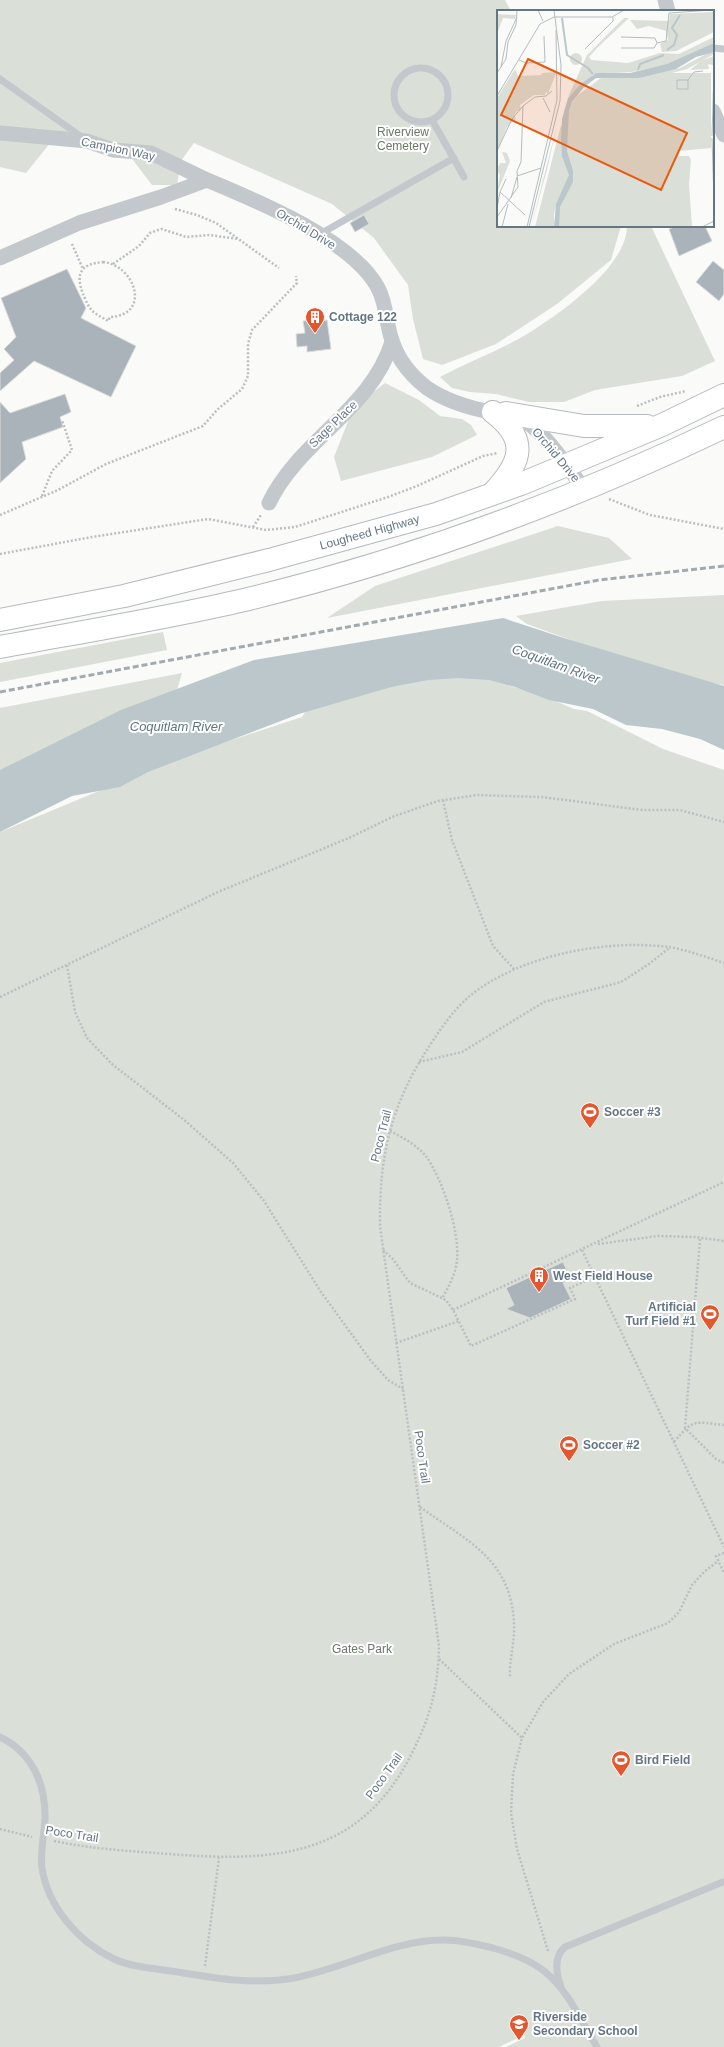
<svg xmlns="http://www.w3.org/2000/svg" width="724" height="2047" viewBox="0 0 724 2047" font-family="Arial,sans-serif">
  <rect width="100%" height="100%" fill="#fafaf8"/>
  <!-- green -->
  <g fill="#dadfd7">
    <path d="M0,0h505l6,11h-13v215h123l-10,34 -54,44 -61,40 -54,21 -19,-6 -10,-40 -5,-34 -34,-47 -42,-34 -138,-61 -13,18 -4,24h-25l-29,-38 -72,-5 -25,31 -26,-6z"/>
    <path d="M627,226h24l64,135 -33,15 -87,14 -31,12h-35l-33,-8 -26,-2 -18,-4 -12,-11c30,-16 64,-28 92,-46 31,-20 95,-65 95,-105z"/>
    <path d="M385,383l34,17 21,16 22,3 9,6 6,10 -45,22 -91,24 -7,-24 15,-38 23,-26z"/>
    <path d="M558,526l51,12 23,21 -305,59 48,-32z"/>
    <path d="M724,595v90l-58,-10 -139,-51 -11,-8 86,-15z"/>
    <path d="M163,632l4,18 -167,32v-19z"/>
    <path d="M182,673l-8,27 -174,126v-118z"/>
    <path d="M444,674l43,5 57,17 30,13 13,2 76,38 61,21v1277h-218l19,-9 -1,-3 -25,12h-499v-1215l186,-77 116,-38 21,-32z"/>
  </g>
  <!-- water -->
  <path fill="#bbc7cb" d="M503,618l61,20 160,48v64l-24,-11 -38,-10 -36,-4 -33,-16 -44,-9 -34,-13 -26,-7 -31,-2 -30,2 -37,7 -92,27 -151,58 -28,15 -48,9 -72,36v-62l121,-60 133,-50z"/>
  <!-- building -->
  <g fill="#aab3b9" stroke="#dcdcda">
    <path d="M364,215l5,9 -14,8 -5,-9z"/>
    <path d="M677,226h28l7,15 -33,15 -10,-27z"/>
    <path d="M713,261l11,9v24l-5,7 -23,-19z"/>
    <path d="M67,269l19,39 -5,10 55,28 -25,51 -77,-36 -34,30v-18l14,-13 -10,-11 12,-12 -15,-39z"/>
    <path d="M319,319v2l8,-1 4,29 -24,3v-6l-10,1 -1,-13 9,-1 -2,-12z"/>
    <path d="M65,394l6,18 -11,5 3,10 -41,15 4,17 -26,24v-81l10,11z"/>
    <path d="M563,1262l8,17 -8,4 8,16 -41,19 -24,-9 8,-4 -8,-17z"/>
  </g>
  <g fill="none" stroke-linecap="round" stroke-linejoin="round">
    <!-- primary casing -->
    <g stroke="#b5babe" stroke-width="24">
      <g id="primary">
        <path d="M506,413l78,13h63"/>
        <path d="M493,493c28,-30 37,-53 0,-81"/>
        <path id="s1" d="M0,620l124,-24 145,-36 167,-46 85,-30 141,-59 62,-30"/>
        <path d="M0,647c81,-15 163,-28 244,-47 166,-40 326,-99 480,-173"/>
      </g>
    </g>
    <!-- path -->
    <g stroke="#bbbfc2" stroke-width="2.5" stroke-dasharray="2 2" stroke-linecap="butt">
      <path d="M175,209l22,6 19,8 63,45"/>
      <path d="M72,244l11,25"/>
      <path d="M103,262c32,3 49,53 7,55l-2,4c-6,-4 -14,-7 -18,-13 -3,-4 -5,-10 -7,-14 -8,-21 -2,-30 20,-32z"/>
      <path d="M113,264l26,-18 11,-13 8,-3 4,-1 24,8 23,-2 29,4"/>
      <path d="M637,406l23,-9 26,-6"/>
      <path d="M42,496l10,-25 20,-21 -10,-30"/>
      <path d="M609,499l41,16 74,14"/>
      <path d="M0,515l58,-25 48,-26 97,-38 15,-17 24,-20 6,-13v-32l4,-14 45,-47 -1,-7"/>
      <path d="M253,527l8,-12"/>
      <path d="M0,554l92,-17 116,-18 58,11 29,-3 93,-30 29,-11 66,-30 15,-3"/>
      <path d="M443,800l9,40 41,106 21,23"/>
      <path d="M67,965l8,47 12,26 26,27 70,54 50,44 31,38 57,91 50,69 17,19 15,9"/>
      <path d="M0,997l218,-105 131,-54 43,-21 46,-16 39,-6 64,2 102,13h37l44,12"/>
      <path d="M419,1062l43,-10 82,-50 77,-20 28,-18 20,-16"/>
      <path d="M390,1131c12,6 25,13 35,24 17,22 35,77 32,105 -1,13 -8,26 -14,37"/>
      <path d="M700,1239l-15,189 31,31 8,4"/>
      <path d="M598,1244l60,-8 37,1 29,4"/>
      <path d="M383,1250l9,8 18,25 36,17 7,10 18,36 104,-47 -5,-11 24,-11"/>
      <path d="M582,1250l142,297"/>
      <path d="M453,1310l271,-128"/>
      <path d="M396,1343l63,-22"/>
      <path d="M674,1442c20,-24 20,-20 50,-17"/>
      <path d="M420,1507c47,34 92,52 94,118 1,17 -5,35 -4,52"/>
      <path d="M724,1553l-8,3 8,17"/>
      <path d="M439,1659l83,79"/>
      <path d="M0,1829l32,8"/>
      <path d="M54,1841c38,8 76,10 114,13 105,8 191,5 244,-101 19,-38 26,-65 27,-107l-59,-420c-1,-74 12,-125 54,-187 10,-15 23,-33 37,-44 50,-40 135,-56 198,-48 18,3 37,10 55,16"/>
      <path d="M548,1951l-31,-102 -6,-36 2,-39 9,-36 21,-36 26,-28 45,-30 54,-21 11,-11 13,-27 12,-13 14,-11"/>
      <path d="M205,1966l14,-108"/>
    </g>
    <!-- lane -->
    <g stroke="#c3c8cc" stroke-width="7">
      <path d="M713,48l11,1"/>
      <circle cx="421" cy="95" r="27"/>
      <path d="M0,79l83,59"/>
      <path d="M432,120l32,57"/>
      <path d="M320,234l134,-76"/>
      <path d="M0,1737c33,16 46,48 45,83 -1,16 -5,32 -3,48 6,39 36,73 70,90 18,9 40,10 59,13 38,6 78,14 117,8 52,-8 105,-40 157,-39 16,0 32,4 48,8 18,5 36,11 51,23 25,20 37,50 53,76"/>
      <path d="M561,1987c-5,-14 -8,-30 4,-40l158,-65"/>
    </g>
    <!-- street -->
    <g stroke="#c3c8cc" stroke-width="15">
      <path d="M665,0l3,11"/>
      <path d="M713,111l11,24"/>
      <path d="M0,133l87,8 26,9 38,3 56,27"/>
      <path d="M0,258l79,-35 82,-26 46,-17c48,20 146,60 171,108 6,11 8,25 10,37 5,27 17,46 39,63 19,13 42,20 64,24 9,1 19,1 27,5 27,13 48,49 67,73"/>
      <path d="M269,503c30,-63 102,-93 123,-161"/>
    </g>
    <!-- primary -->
    <use href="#primary" stroke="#fff" stroke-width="22"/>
    <!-- rail -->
    <path stroke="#a2aab0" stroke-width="3" stroke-dasharray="6 3" stroke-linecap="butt" d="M0,692l599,-112 125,-14"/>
  </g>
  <!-- icons -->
  <defs>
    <g id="building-pin" transform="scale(1)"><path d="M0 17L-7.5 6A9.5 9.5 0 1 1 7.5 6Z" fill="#e4572e" stroke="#fff"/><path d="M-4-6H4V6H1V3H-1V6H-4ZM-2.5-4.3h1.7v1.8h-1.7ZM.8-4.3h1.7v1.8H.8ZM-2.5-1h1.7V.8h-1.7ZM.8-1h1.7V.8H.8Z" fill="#fff"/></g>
    <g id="stadium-pin" transform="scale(1)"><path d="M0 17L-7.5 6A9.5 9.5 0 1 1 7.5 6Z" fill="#e4572e" stroke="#fff"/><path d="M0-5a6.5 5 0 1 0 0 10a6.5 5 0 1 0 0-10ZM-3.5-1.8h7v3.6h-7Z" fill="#fff"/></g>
    <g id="school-pin" transform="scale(1)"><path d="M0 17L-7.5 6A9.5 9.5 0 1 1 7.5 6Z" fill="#e4572e" stroke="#fff"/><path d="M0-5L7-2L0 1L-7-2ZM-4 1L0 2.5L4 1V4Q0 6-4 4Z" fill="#fff"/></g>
  </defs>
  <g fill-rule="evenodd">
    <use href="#building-pin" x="315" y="317"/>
    <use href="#stadium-pin" x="590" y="1112"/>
    <use href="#building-pin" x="539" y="1276"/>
    <use href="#stadium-pin" x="710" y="1314"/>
    <use href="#stadium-pin" x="569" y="1445"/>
    <use href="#stadium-pin" x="621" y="1760"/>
    <use href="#school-pin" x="519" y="2024"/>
  </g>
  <g text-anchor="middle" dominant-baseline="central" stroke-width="4" stroke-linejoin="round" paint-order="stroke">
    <!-- park labels -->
    <g font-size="12" fill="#687a64" stroke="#fff">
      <text x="403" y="132">Riverview<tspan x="403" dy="14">Cemetery</tspan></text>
      <text x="362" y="1649">Gates Park</text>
    </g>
    <!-- street labels -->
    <g font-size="12" fill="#657683" stroke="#fff">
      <text transform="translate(118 149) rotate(12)">Campion Way</text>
      <text transform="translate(306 229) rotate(31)">Orchid Drive</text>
      <text transform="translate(333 424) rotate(-44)">Sage Place</text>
      <text transform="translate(556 455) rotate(50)">Orchid Drive</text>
      <text stroke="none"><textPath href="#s1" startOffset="380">Lougheed Highway</textPath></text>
      <text transform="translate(381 1136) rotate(-76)">Poco Trail</text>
      <text transform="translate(422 1457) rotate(82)">Poco Trail</text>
      <text transform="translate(384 1776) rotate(-54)">Poco Trail</text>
      <text transform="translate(72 1834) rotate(9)">Poco Trail</text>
    </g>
    <!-- poi labels -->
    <g font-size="12" font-weight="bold" fill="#657683" stroke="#fff" text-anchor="start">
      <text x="329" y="317">Cottage 122</text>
      <text x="604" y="1112">Soccer #3</text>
      <text x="553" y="1276">West Field House</text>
      <text x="696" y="1307" text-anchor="end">Artificial<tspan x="696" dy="14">Turf Field #1</tspan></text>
      <text x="583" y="1445">Soccer #2</text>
      <text x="635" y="1760">Bird Field</text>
      <text x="533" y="2017">Riverside<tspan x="533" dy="14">Secondary School</tspan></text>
    </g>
    <!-- water labels -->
    <g font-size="13" font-style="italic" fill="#60757c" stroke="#fff">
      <text transform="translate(556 664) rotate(20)">Coquitlam River</text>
      <text x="176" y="726">Coquitlam River</text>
    </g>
  </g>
  <!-- overview -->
  <g transform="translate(497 10)">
    <rect width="217" height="217" fill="#fafaf8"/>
    <path d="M217,2v20l-38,19 -14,1 -2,-8 8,-4 -2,-9 -17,-5 -12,3 -7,-9 39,1 1,-7zM0,4l19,1 -1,4 -12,-1 -6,16zM127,8h5l-31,29 -9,10 2,3 37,3 32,-10 19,1 35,-17v6l-44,21 -38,8 -38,2 -26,23 19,-42zM217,40v4l-27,15 -15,4h39v75l-32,3v5h10l2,4 -2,24 3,43h-137v-7l13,-39 -11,21 -3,12v13h-19l26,-102 1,2 8,-22 8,-10 23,-17 49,-4 30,-6zM73 49a6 6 0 1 1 12 0a6 6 0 1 1-12 0ZM217,46l-1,9 -5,-1 1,5 -19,1 11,-9zM18,59l3,7 23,-1 1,-2 14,-1 -1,4 -7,18 -2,-2 -1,3h-11l-14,10 1,5 -4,1 -3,5 2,3 -9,8 -10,25v-54zM60,115l-10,45 -16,57zM5,142l5,1 3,8 -13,32 3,-18 -3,-5 3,-7h6z" fill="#dadfd7"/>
    <path d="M217,33v8l-3,2 -15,4 -20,12 -37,9h-43l-12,9 -12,15 -3,8 -2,41 6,20v11l-13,25 -1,20h-5l2,-23 13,-29 -7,-19 -1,-18 1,-19 6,-21 13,-14 15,-11h34l37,-9z" fill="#bbc7cb"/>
    <path fill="none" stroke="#bbc7cb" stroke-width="2" d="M65,8l5,37 21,13 5,6M170,40l7,-5 3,-10 -5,-7 8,-13M141,60l2,-6 24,-9"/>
    <path fill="none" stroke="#b5bdc2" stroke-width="1" d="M41,0l5,11M154,0h19M57,7h58l12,-7M124,27l34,1 2,5 9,-2 3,-28 43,-3M124,38h33l3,-5M88,39l28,-28v-4M22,50l7,3 19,-1 -1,-26M4,57l5,-26 11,-24M0,63l9,-14 2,-17 8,-17 1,-15M180,70h11v9h-11zM191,70l6,-8 9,-1M0,86l43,-72 14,-7M46,88l7,14M215,126l2,-65M215,128l2,63M0,141l15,-32 11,-13M20,166l24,-8M3,182l6,-13M14,188l6,-21M0,198l3,-16 25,23M0,207l21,-30 -1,-16 4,-9 2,-56 12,-9 11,-1 6,-5M5,217l6,-23M30,217l30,-127 -1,-70M32,217l31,-126 1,-36 -7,-55M205,217l12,-6"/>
    <path fill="#e8590c" fill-opacity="0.15" stroke="#e8590c" stroke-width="2" d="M31,49l159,74 -26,57 -160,-75z"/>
    <rect width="217" height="217" fill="none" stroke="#657683" stroke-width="2"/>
  </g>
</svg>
